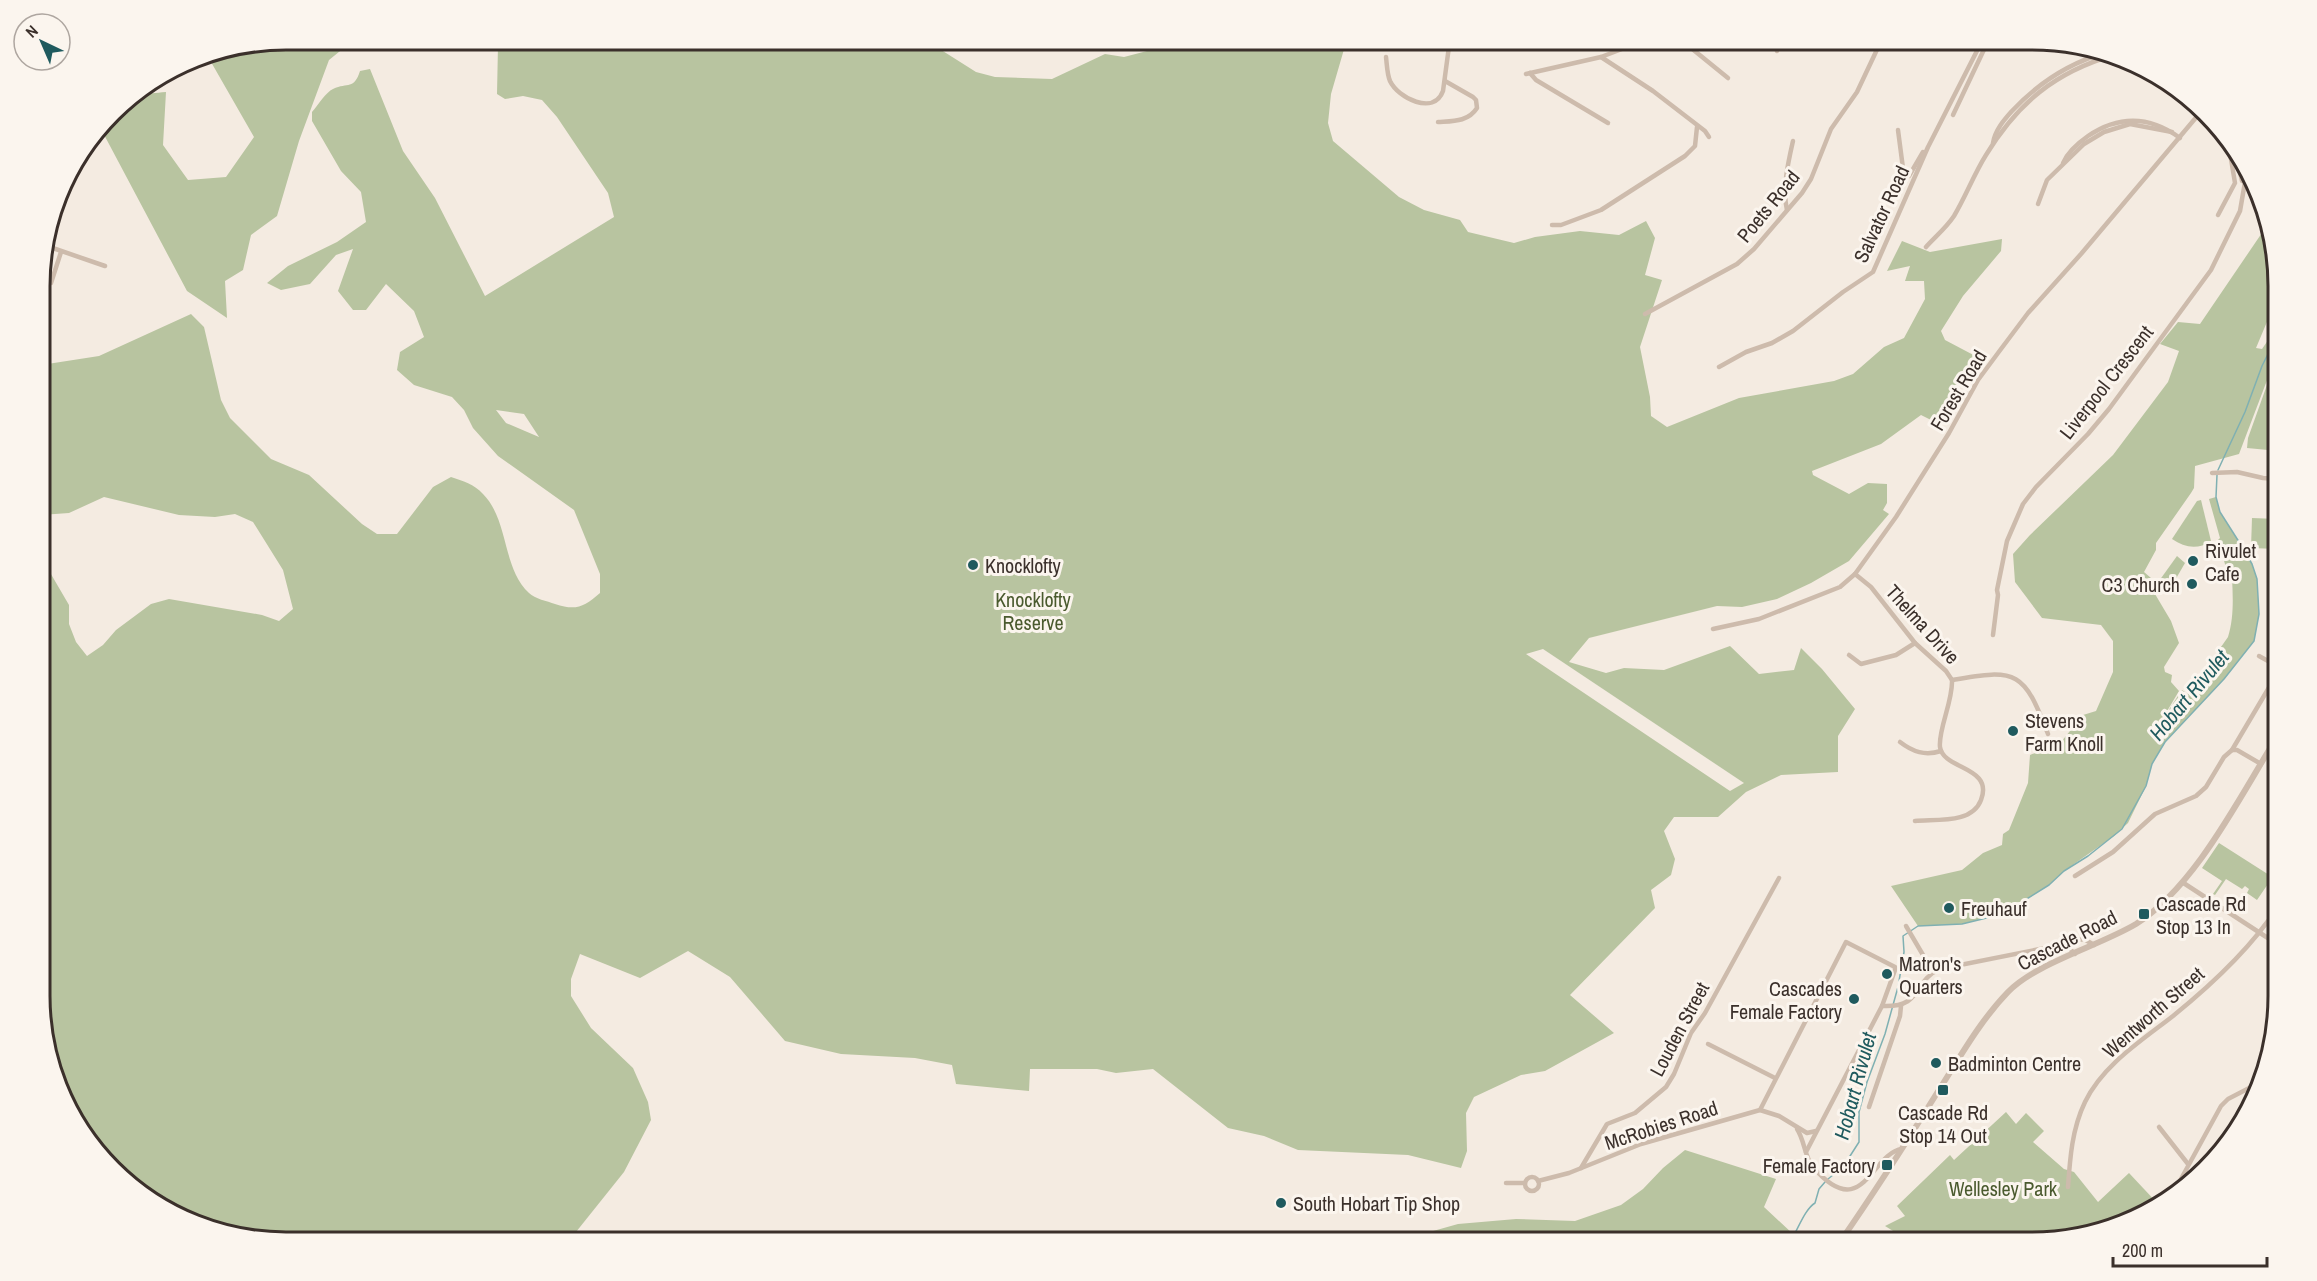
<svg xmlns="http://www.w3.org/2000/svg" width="2317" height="1281" viewBox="0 0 2317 1281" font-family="'Archivo Narrow',sans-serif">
  <rect width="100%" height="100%" fill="#f4ebe1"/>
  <!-- green -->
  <g fill="#b8c4a0" fill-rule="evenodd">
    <path d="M286,39h69l-26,21 -30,81 -22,75 -26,19 -8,35 -18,11 2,37 -40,-27 -86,-162c26,-35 22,-33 65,-37l-3,53 25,35 38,-3 28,-40 -47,-82z"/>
    <path d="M494,39h427l6,2 49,31 19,5 57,2 53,-25 19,3 23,-6 29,-12h171l-16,55 -3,29 5,18 66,56 25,13 36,10 8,12 46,11 21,-6 45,-6 39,4 27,-14 9,17 -10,37 17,5 -22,67 10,50 1,19 16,11 72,-29 95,-17 19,-7 31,-27 20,-9 21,-39 -1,-18h-19l5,-15 -23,5 15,-30 28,11 72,-13 -1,12 -38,45 -22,35 4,9 36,19 -28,29 -18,34 -14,-7 -40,29 -69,27 1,4 36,19 19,-11 19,1v19l-4,7 6,4 -40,47 -38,22 -34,16 -35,8 -25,-1 -128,32 -20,24 37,11 18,-5 40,2 66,-24 29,28 35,-4 7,-22 21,21 33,40 -17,27v36l-57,3 -35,17 -28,25h-44l-10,14 11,28 -4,16 -20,15 4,18 -85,87 44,38 -69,38 -24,4 -47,22 -8,16 1,38 -6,17 -53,-13 -110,-5 -34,-14 -36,-8 -75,-59 -37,4 -19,-4h-67l-1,22 -73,-7 -4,-19 -37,-7 -74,-4 -56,-13 -55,-64 -42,-26 -48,27 -60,-24 -9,25v17l20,32 42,40 15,34 3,18 -27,52 -56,70h-282l-64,-9 -59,-24 -82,-76 -40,-106v-470l28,48v19l7,18 11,14 16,-11 13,-15 35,-26 18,-5 93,16 17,6 14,-12 -10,-39 -30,-48 -18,-8 -20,3 -36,-2 -75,-18 -35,16 -28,2v-150l58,-9 92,-42 13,13 17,73 9,18 41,41 38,16 53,49 15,10h20l36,-47 18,-10c12,4 23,7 32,17 26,26 19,74 46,99 6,6 18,8 26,11 21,7 29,3 45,-11v-19l-26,-64 -76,-54 -25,-28 -9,-18 -12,-13 -38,-12 -17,-15 3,-18 24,-15 -10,-26 -28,-27 -20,26h-13l-15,-19 15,-42 -17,6 -26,29 -29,6 -14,-7 21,-17 49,-24 29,-20 -5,-30 -20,-21 -29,-50v-9c6,-7 14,-20 21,-23 15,-7 21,1 27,-18l10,-2 33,82 32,47 50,98 129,-79 -6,-24 -51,-76 -15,-17 -19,-4 -18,3 -8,-5 1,-49zM496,410l28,4 15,23 -33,-14zM1543,649l201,134 -14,8 -204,-137z"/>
    <path d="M2268,224l9,45v29l-21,50 6,1 15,-22v9l-2,2 2,16 -38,100 -44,12 -1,22 -3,5 -35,50v7l-12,22 7,6 4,16 16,27 8,22 -15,24 1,5 7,3 -1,7 8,9 -19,32 22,-33 6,4 40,-57c6,-19 5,-40 4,-59h-3l-11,-38 2,-2 -11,-39 7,-2 4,15 21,33 11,19 5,15 2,35 -5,27 -30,38 -59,63 -13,22 -6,22 -18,37 -14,13 -50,35 -15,14 -46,29 -41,10 -44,2 -27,-40 71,-16 21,-17 19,-8 1,-11 6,-4 19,-47 2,-28 31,-13 22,-27 13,-4 17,-39v-31l-12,-16 -59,-7 -27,-36 -2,-28 17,-19 83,-80 55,-73 11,-31 -19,-7 18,-22 22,2z"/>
    <path d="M2277,357v83l-8,-1 -1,11 -21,-2 1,-10z"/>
    <path d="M2201,500l10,41c-13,9 -26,7 -39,-2l25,-38z"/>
    <path d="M2252,518l25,1v30l-26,-1z"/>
    <path d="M2177,556l8,7 -15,26 -11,-8z"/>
    <path d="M2219,843l58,37v5l-7,-4 -13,19 -10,-7 2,-4 -4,-3 -3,3 -16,-10 -11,16 -2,-1 9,-13 -20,-13z"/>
    <path d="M2006,1112l10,12 10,-11 18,18 -11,11 31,27 10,3 24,30 31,-29 30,32 -49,24 -63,12 -136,1 -26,-16 20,-10 -8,-10 53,-51 4,5z"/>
    <path d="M1685,1150l91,29 -12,28 29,27 11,8h-410l64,-18 58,-5 59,2 46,-16 22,-16 20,-21z"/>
  </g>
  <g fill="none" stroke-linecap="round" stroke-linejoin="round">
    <!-- stream -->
    <g stroke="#7fb0b2" stroke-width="1.5">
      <path d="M2218,470l27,-58 17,-46 15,-30"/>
      <path d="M1828,1179l15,-12 16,-25v-30l8,-30 18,-48 13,-47 6,-35 -1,-16 15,-10 44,-2 41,-10 46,-29 15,-14 24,-15 34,-27 24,-43 6,-22 13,-22 59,-63 30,-38 5,-27 -2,-35 -5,-15 -11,-19 -21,-33 -4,-15 1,-22"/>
      <path d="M1790,1242c8,-12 14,-32 25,-39l4,-14 6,-7"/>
    </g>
    <!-- minor -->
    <g stroke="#cdbbac" stroke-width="4.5">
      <path d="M1680,39l48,39"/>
      <path d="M1777,51l3,-12"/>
      <path d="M1386,57c1,8 1,17 4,24 8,17 44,35 53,10l7,-52"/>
      <path d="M1601,57l52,34 52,40 4,6"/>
      <path d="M1530,73l6,7 72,43"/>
      <path d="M1526,74l75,-17 47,-18"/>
      <path d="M1953,115l36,-76"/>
      <path d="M1438,122c15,-1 30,0 39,-14l-1,-8 -3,-3 -28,-16"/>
      <path d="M1898,130l6,46h5l14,-24"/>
      <path d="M1993,143c2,-13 11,-23 19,-32 27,-29 57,-48 95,-59"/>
      <path d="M2234,146l8,35h5l3,-4"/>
      <path d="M2063,163c5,-12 15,-20 25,-27 31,-21 62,-20 92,2"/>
      <path d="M2038,204l9,-24 37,-36 20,-12 26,-8 42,8"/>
      <path d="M1787,210c-5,-21 1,-47 6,-69"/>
      <path d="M2218,215l17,-32 -4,-24 -9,-23"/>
      <path d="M1552,225h9l40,-15 84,-54 10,-10 2,-19"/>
      <path d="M44,245l61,21"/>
      <path d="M44,246l7,-26"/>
      <path d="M1926,247c9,-10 20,-19 28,-31 12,-20 20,-42 32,-61 32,-52 69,-83 128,-100"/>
      <path d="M51,283l10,-31"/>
      <path d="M1645,314l92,-50 17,-15 48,-56 9,-14 20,-50 26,-37 25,-53"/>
      <path d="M1719,367l27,-15 26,-9 21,-12 50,-39 30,-20 55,-125 55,-108"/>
      <path d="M2212,473l25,-1 26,6 14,1"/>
      <path d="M1855,574l16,13 44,56 31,28 6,9c66,-12 72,-8 96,54"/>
      <path d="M2274,622h3"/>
      <path d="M1713,629l46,-10 81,-32 15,-13 41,-57 53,-84 29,-53 20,-27 30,-40 53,-59 118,-140"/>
      <path d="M1993,635l5,-40 -1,-5 10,-49 16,-37 13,-17 52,-53 21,-25 102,-139 29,-59 5,-29"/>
      <path d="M1849,655l12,9 35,-9 19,-12"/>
      <path d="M2259,656l18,10"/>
      <path d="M1900,742c13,10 25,14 41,9"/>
      <path d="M2232,750h5l24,14"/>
      <path d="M1915,821c22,-2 57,3 66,-21 13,-34 -38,-30 -41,-53 -2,-17 13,-46 12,-67"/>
      <path d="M2075,876l38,-24 42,-38 41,-18 10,-9 18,-30 8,-7 45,-76"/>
      <path d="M2182,882l95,62"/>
      <path d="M1906,926l27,46"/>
      <path d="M2048,946l36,-7 10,6"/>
      <path d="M1882,1006c42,2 30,-25 58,-37l100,-20 27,-3 8,8"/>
      <path d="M1708,1044l67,34"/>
      <path d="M1869,1107l31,-91 1,-10"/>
      <path d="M1760,1110l86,-168 49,25v3l-13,36 -76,146"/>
      <path d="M2159,1127l29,37"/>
      <path d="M1797,1129c8,12 7,27 16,38 50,58 58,-14 89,-18"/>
      <path d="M1581,1168l26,-44 28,-11 31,-26 8,-13 17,-41 14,-20 74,-135"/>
      <circle cx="1532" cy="1184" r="7"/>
      <path d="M1538,1181l31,-8 72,-29 119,-34 19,6 28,17 9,-2"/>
      <path d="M1506,1183h19"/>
      <path d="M2068,1187c2,-29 4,-58 17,-85 18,-37 56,-61 88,-86 37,-30 78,-68 104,-108"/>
      <path d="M2170,1199l51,-93 7,-7 27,-14"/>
    </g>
    <!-- tertiary -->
    <path stroke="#cdbbac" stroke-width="6" d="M1840,1242c34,-49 66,-99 97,-149 22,-34 42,-71 71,-101 28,-29 91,-46 128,-68 60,-38 104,-128 141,-187"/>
    <!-- primary -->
    <path stroke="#7d675c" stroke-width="8" d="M2233,1131l9,-10"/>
  </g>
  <!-- markers -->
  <g fill="#1f5a5e" stroke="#fbf5ee" stroke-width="2">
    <circle cx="2193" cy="561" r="6"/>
    <circle cx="973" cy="565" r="6"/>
    <circle cx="2192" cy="584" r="6"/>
    <circle cx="2013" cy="731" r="6"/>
    <circle cx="1949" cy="908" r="6"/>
    <rect x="2138" y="908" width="12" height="12" rx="3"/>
    <circle cx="1887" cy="974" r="6"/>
    <circle cx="1854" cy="999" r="6"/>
    <circle cx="1936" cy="1063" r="6"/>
    <rect x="1937" y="1084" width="12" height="12" rx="3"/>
    <rect x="1881" y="1159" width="12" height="12" rx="3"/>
    <circle cx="1281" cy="1203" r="6"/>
  </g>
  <g text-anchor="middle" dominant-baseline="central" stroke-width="6" stroke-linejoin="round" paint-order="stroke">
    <!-- street labels -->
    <g font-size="20" fill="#3b302b" stroke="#fbf5ee">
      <text transform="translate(1768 206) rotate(-51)">Poets Road</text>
      <text transform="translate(1881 214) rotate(-65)">Salvator Road</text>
      <text transform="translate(2106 382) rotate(-52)">Liverpool Crescent</text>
      <text transform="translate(1958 390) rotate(-59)">Forest Road</text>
      <text transform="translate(1923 624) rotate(48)">Thelma Drive</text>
      <text transform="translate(2067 940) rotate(-27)">Cascade Road</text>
      <text transform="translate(2153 1012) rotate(-41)">Wentworth Street</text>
      <text transform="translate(1679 1029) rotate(-62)">Louden Street</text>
      <text transform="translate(1661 1125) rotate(-18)">McRobies Road</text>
    </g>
    <!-- poi labels -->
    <g font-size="20" fill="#3b302b" stroke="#fbf5ee" text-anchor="start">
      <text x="2205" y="550">Rivulet<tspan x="2205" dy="23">Cafe</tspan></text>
      <text x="985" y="565">Knocklofty</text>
      <text x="2180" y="584" text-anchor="end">C3 Church</text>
      <text x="2025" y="720">Stevens<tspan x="2025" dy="23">Farm Knoll</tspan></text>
      <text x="2156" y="903">Cascade Rd<tspan x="2156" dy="23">Stop 13 In</tspan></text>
      <text x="1961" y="908">Freuhauf</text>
      <text x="1899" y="963">Matron's<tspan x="1899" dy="23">Quarters</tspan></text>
      <text x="1842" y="988" text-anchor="end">Cascades<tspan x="1842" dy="23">Female Factory</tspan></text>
      <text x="1948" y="1063">Badminton Centre</text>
      <text x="1943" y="1112" text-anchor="middle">Cascade Rd<tspan x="1943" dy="23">Stop 14 Out</tspan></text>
      <text x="1875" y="1165" text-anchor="end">Female Factory</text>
      <text x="1293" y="1203">South Hobart Tip Shop</text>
    </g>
    <!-- park labels -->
    <g font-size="20" fill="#4a5a2e" stroke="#fbf5ee">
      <text x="1033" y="599">Knocklofty<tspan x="1033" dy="23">Reserve</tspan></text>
      <text x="2003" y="1188">Wellesley Park</text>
    </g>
    <!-- water labels -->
    <g font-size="21" font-style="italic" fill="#1f5a5e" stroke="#fbf5ee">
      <text transform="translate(2189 695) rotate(-50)">Hobart Rivulet</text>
      <text transform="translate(1855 1086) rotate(-75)">Hobart Rivulet</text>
    </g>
  </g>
  <!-- crop -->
  <path d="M0 0H2317V1281H0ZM286 50H2032A236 236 0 0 1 2268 286V996A236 236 0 0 1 2032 1232H286A236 236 0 0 1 50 996V286A236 236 0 0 1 286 50Z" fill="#fbf5ee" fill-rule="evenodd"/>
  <path fill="none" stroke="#3b302b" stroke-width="3" d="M286 50H2032A236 236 0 0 1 2268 286V996A236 236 0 0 1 2032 1232H286A236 236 0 0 1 50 996V286A236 236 0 0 1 286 50Z"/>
  <!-- north arrow -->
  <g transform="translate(42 42) rotate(316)"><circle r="28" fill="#fbf5ee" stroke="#aea6a0" stroke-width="1.5"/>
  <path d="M0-4.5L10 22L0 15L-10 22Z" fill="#1f5a5e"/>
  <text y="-9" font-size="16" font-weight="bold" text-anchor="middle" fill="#3b302b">N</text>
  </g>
  <!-- scale -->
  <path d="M2113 1257v9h154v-9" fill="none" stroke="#3b302b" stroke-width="3"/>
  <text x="2122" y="1257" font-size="18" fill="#3b302b" stroke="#fbf5ee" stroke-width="4.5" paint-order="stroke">200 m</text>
</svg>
